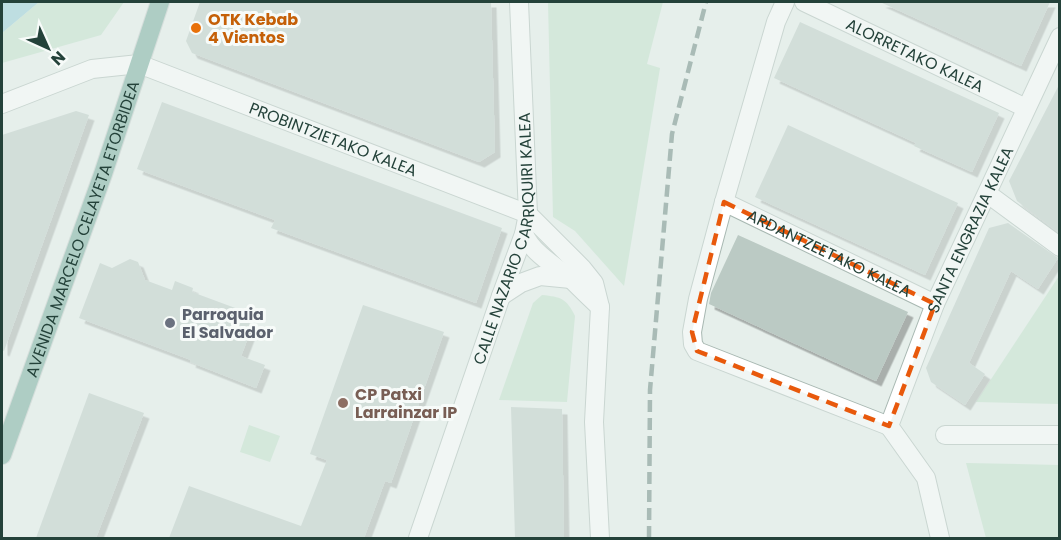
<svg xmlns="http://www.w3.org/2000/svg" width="1061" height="540" viewBox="0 0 1061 540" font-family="Poppins,sans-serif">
  <defs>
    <filter id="shadow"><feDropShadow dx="5.5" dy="5.5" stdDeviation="0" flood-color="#0004"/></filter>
  </defs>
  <rect width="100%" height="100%" fill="#e6efeb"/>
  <!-- green -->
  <g fill="#bfe0c8">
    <path d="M39,2h85l-23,33 -99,28v-30z"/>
    <path d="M548,2h115l-16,62 13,4 -36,218 -49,-55 -22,-14z"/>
    <path d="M1059,276v128l-83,-2z"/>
    <path d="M542,295c19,2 24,3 33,21l-8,86 -68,-2 34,-97z"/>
    <path d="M249,425l31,11 -10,26 -30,-10z"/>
    <path d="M966,463l93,2v73h-73z"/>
  </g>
  <!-- water -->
  <path fill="#8ec9d4" d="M2,2h37l-37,31z"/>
  <!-- building -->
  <g fill="#bbcac4" filter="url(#shadow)">
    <path d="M200,2h291l4,150 -16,10 -287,-109 -6,-12z"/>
    <path d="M880,2h170l-29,64z"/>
    <path d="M800,22l199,91 -27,59 -58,-26 2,-3 -142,-65z"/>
    <path d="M1059,85v148l-42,-32 -8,-20z"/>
    <path d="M162,102l340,126 -26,75 -205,-75 4,-8 -138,-51z"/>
    <path d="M76,111l13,4 -85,236 -2,-1v-215z"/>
    <path d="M788,125l170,78 -33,72 -170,-78z"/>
    <path d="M1008,223l50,35 -20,31 -27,-18 -42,92 16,11 -20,31 -34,-23 -5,-14 63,-140z"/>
    <path d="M738,235l170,77 -32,69 -167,-77 2,-11z"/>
    <path d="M130,259l8,3 7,18 27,10 3,-9 18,7 -1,4 54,20 -3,9 10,4 -12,31 24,9 -9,23 -66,-26 1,-2 -112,-42 21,-55 12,5z"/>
    <path d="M363,305l81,27 -53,151 -6,-2 -21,57h-195l20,-52 112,40 26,-66 -17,-6z"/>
    <path d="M89,393l55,20 -48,125h-60z"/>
    <path d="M511,407l51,2 2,129h-49z"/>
  </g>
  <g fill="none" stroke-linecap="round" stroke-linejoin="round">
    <!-- minor casing -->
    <g stroke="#a8b8b2" stroke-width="20">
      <g id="minor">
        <path d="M785,2l-9,20 -52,180 -26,97 -6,33 1,12 4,7 192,75"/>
        <path id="s1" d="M804,2l222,106"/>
        <path id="s2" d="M2,104l90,-35 47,-5 389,150 54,54 12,15 6,24 -6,115 6,116"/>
        <path d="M988,194l72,53"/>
        <path id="s3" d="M724,202l211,102"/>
        <path d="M524,234c10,21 31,31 48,46 9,9 18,18 28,27"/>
        <path d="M501,296l20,-13 19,-7 31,3"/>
        <path d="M945,435h115"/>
        <path id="s4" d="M418,538l83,-242 23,-62 4,-20 -9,-212"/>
        <path id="s5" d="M940,538l-14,-60 -37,-52 46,-122 125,-267"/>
      </g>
    </g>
    <!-- major casing -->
    <g stroke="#c2cac8" stroke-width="20">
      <g id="major">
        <path id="s6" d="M2,455l101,-281 57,-172"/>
      </g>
    </g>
    <!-- minor -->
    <use href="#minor" stroke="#fff" stroke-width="18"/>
    <!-- major -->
    <use href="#major" stroke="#6aa596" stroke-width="18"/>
    <!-- rail -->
    <path stroke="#5f7d75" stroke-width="4.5" stroke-dasharray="12 6" stroke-linecap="butt" d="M649,538l1,-148 22,-256 34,-132"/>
  </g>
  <!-- marked area -->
  <path d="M0 0H1061V540H0ZM724,202l211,102 -46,122 -192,-75 -5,-19z" fill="#e6efeb" fill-opacity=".55" fill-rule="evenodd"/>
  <path fill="none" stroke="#e8590c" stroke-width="4.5" stroke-dasharray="12 8" stroke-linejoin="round" d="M724,202l211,102 -46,122 -192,-75 -5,-19z"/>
  <!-- markers -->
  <circle fill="#e8710a" stroke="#f7fbf9" stroke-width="2" cx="196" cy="28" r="6"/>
  <circle fill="#6b7280" stroke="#f7fbf9" stroke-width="2" cx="170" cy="323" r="6"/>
  <circle fill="#8d6e63" stroke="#f7fbf9" stroke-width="2" cx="343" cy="403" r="6"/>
  <g text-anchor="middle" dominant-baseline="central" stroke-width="6" stroke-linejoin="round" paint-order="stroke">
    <!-- food labels -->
    <g font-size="16" font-weight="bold" fill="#c56008" stroke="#f7fbf9" text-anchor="start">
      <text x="208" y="19">OTK Kebab<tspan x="208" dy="18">4 Vientos</tspan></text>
    </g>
    <!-- street labels -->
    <g font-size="16" fill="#24423a" stroke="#f7fbf9">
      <text stroke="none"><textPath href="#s1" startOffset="123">ALORRETAKO KALEA</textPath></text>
      <text stroke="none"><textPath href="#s2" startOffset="352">PROBINTZIETAKO KALEA</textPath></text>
      <text stroke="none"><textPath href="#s6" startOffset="240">AVENIDA MARCELO CELAYETA ETORBIDEA</textPath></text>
      <text stroke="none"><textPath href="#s5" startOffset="338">SANTA ENGRAZIA KALEA</textPath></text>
      <text stroke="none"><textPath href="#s4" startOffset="314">CALLE NAZARIO CARRIQUIRI KALEA</textPath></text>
      <text stroke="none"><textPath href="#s3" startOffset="117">ARDANTZEETAKO KALEA</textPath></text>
    </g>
    <!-- worship labels -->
    <g font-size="16" font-weight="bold" fill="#5b616d" stroke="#f7fbf9" text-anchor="start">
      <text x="182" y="314">Parroquia<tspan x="182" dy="18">El Salvador</tspan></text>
    </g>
    <!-- education labels -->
    <g font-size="16" font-weight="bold" fill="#785e54" stroke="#f7fbf9" text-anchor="start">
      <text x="355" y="394">CP Patxi<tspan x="355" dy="18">Larrainzar IP</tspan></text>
    </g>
  </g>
  <!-- border -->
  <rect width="1061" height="540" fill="none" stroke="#24423a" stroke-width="6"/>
  <!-- north arrow -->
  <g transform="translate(48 48) rotate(135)" stroke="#f7fbf9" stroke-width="4.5" paint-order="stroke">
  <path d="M0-4.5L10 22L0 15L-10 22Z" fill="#24423a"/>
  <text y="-9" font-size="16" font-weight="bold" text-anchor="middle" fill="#24423a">N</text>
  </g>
</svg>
